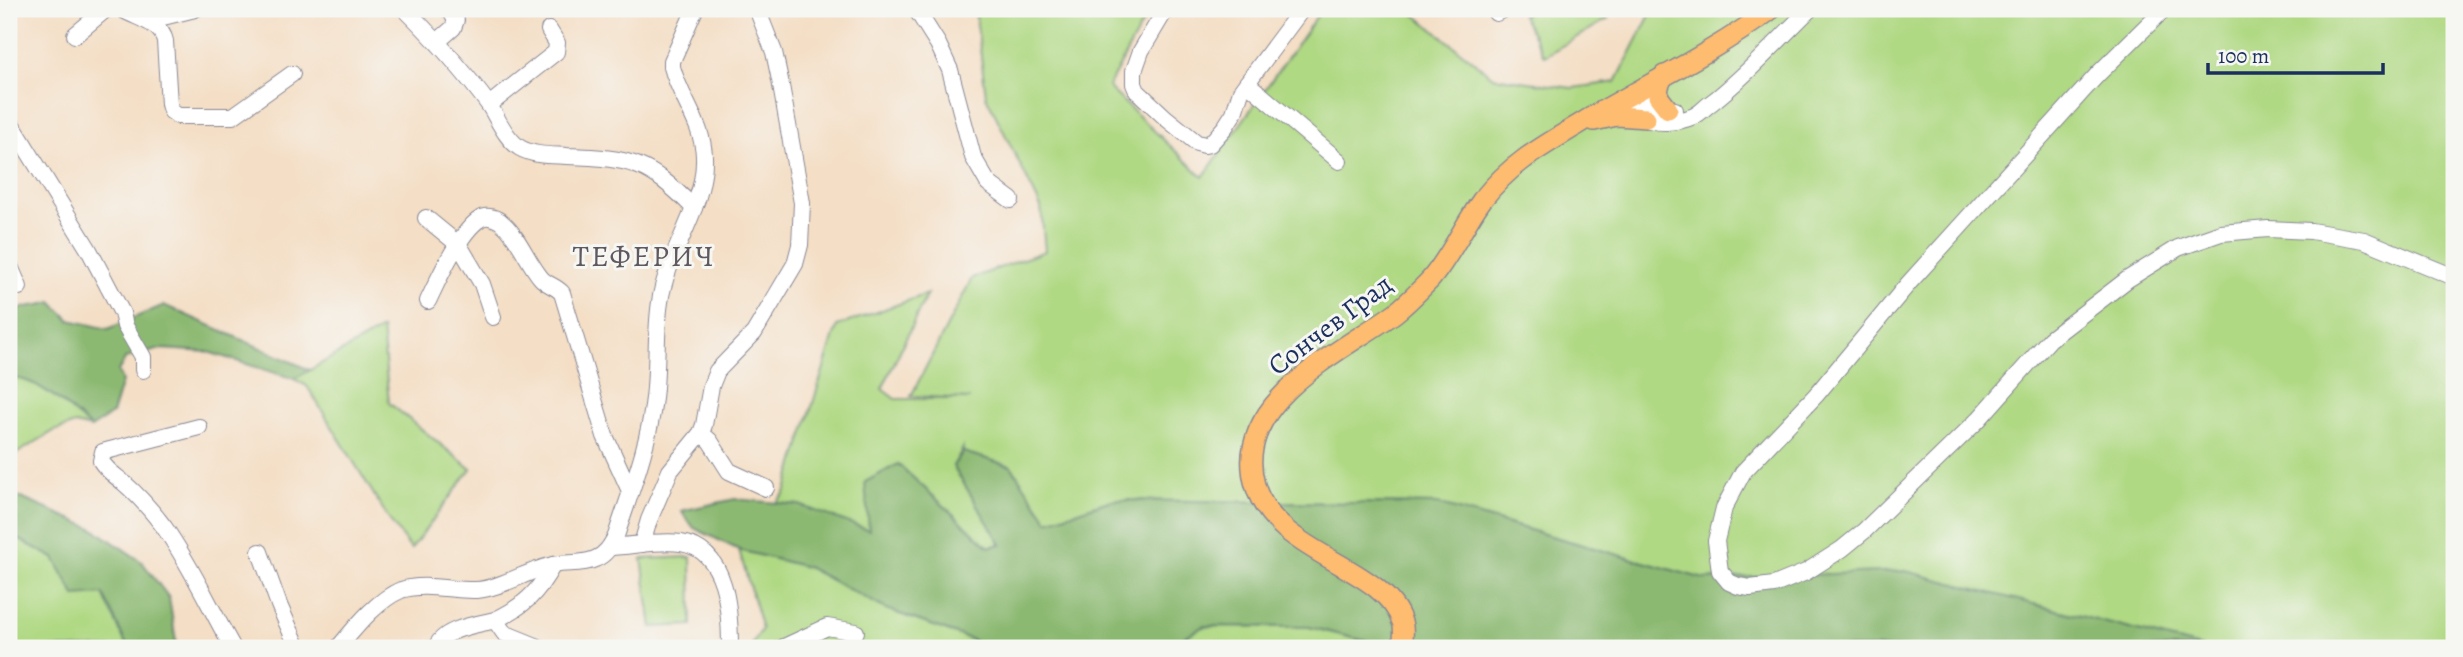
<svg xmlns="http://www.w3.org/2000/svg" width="2463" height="657" viewBox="0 0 2463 657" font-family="Alegreya,serif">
  <rect width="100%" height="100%" fill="#f6f6f2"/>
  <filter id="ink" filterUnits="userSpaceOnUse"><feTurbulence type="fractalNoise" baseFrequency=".0143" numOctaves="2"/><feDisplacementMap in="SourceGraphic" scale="14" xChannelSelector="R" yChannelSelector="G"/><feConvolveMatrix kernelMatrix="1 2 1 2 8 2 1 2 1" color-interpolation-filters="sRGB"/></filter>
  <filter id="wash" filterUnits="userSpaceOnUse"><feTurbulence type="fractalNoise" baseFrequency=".00686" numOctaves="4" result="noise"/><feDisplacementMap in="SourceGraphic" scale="28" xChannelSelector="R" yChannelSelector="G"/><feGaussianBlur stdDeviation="1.57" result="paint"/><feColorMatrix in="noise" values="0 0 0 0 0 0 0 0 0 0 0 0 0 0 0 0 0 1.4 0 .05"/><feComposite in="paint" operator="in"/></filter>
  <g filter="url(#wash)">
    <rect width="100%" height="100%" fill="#f4dec5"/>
    <!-- green -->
    <g fill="#b0d984" stroke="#668471" stroke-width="2">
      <path d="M975,9h175l-42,78 95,90 119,-168h86l85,68 79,11 44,-6 37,-73h801v639h-253l-295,-76 -202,7 -267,-75 -325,-4 -64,21 -37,-55 -48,-14v-4l-10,18 49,78 -13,3 -91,-83 -29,67 -70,-26 -23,-2 9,-10 52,-167 90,-32 -45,95 13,10h75l-59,-3 61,-118 73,-27 -4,-44 -55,-111z"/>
      <path d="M1533,9h69l6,10 -64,37 -22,-41z"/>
      <path d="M382,329l7,74 82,66 -60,80 -19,-25 -85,-138 -13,-7z"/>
      <path d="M9,378c28,-2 62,32 82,50l-16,-4 -21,7 -45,27z"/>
      <path d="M9,534l45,24 49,35 25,55h-119z"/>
      <path d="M739,550l68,17 79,42 84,30 12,9h-232l12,-19z"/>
      <path d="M691,557l1,68 -40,2 -10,-68z"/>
      <path d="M1204,626l105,1 84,21h-229z"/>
    </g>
    <!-- forest -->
    <g fill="#8cb972" stroke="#547468" stroke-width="2">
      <path d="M52,302l18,18 38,9 56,-24 146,65 -16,9 -86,-27 -47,-3 -35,9 -8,13 4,10 -10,33 -21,14c-20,-18 -54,-52 -82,-50v-62c15,-13 26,-8 43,-14z"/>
      <path d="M963,452l48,14 37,55 64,-21 325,4 267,75 202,-8 298,77h-810l-85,-21 -105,-1 -40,22h-181l-10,-8 -87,-31 -79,-42 -68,-17 -45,-22 -13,-17 54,-12 64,6 70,25 -4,-48 33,-18 91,83 12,-3 -48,-78z"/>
      <path d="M9,493l85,36 48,33 27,36 8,50h-49l-25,-54 -28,2 -21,-38 -45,-24z"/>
    </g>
  </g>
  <g filter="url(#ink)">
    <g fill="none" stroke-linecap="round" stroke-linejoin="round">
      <!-- minor casing -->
      <g stroke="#888692" stroke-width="18">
        <g id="minor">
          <path d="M122,9c16,10 39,13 43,32l4,63 2,7 7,5h55l59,-42"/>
          <path d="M405,9c30,30 59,62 84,96 9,14 17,34 31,43 14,8 32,7 47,8 65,2 81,6 127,52"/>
          <path d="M916,9l22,35 12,26 23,87 15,26 23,17"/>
          <path d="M1166,9l-25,42 -7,20v13l3,7 29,27 31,25 8,2 5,-1 15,-17 9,-14 7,-22 61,-82"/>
          <path d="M2164,9l-66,65 -190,210 -91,110 -74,78 -19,36 -8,33 4,30 9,11 9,4 12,2 24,-3 32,-13 36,-23 22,-18 115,-112 71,-80 78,-60 50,-31 43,-15 47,-4 43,2 53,9 90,37"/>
          <path d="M1496,13l8,-4"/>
          <path d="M147,21l48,-12"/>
          <path d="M75,35l31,-26"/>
          <path d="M437,42l16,-14 3,-8 -7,-11"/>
          <path d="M1247,83l92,78"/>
          <path d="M1633,92c-2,9 -1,18 8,24 14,9 37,7 53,0 7,-3 11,-9 17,-13 33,-25 69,-65 99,-94"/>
          <path d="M1633,92c11,12 26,16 42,18"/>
          <path d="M489,105l67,-53 1,-9 -8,-13"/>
          <path d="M9,120l80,130 33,63 3,13 18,31v13"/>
          <path d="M426,218l33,27 23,39 11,33"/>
          <path d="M9,264l10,23"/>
          <path d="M428,301c10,-21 32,-70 52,-82 5,-4 14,-2 20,2 19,15 26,39 41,57 6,7 15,8 21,15l43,143 25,55"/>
          <path d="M199,427l-89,23 -7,2 -2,9c6,10 15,15 23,22 15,13 28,28 40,44 27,38 46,81 69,121"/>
          <path d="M701,433l9,8 19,30 37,17"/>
          <path d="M642,544l7,-24 21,-49 31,-38 3,-8 7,-39 6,-15 37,-38 41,-69 5,-19 2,-42 -22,-123 -6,-28 -17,-43"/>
          <path d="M610,547c23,-1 48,-7 71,-4 47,7 49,69 49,105"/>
          <path d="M260,552l19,53 19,43"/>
          <path d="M338,648c17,-20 39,-48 63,-58 24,-8 51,1 75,0 23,-1 53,-20 77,-25 14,-3 29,0 42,-6 11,-4 16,-14 21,-23 15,-46 33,-91 38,-138 4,-32 1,-64 6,-96 7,-51 46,-95 44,-146 -1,-32 -24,-58 -32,-89v-6l23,-52"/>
          <path d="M436,648c7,-20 40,-23 59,-28"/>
          <path d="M541,648l-37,-15 -9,-13c29,-14 42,-26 58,-55"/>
          <path d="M782,648l45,-21 29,5"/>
        </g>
      </g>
      <!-- major casing -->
      <g stroke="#888692" stroke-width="22">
        <g id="major">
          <path d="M1664,75l-5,11 -1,10 10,13"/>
          <path d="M1594,121l23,-5 29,2"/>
          <path d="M1402,648c1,-8 3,-18 0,-26 -18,-57 -127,-67 -147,-137 -24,-84 87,-133 140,-172 13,-10 24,-22 35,-33 21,-24 33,-54 52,-80 12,-15 26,-29 41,-40 20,-15 42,-27 63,-40 62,-36 128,-68 186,-111"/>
        </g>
      </g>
      <!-- minor -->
      <use href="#minor" stroke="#fff" stroke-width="16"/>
      <!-- major -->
      <use href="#major" stroke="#fdbc70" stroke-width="19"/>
    </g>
  </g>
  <g text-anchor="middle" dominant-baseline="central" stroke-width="6" stroke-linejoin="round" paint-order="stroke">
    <!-- street labels -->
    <g font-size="28" fill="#1b2f5e" stroke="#f6f6f2">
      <text transform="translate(1330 325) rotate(-37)">Сончев Град</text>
    </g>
    <!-- neighbourhood labels -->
    <g font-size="30" letter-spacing="2" fill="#5f585f" stroke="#f6f6f2">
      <text x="644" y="256">ТЕФЕРИЧ</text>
    </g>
  </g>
  <!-- margin -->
  <rect width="2463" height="657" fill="none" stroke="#f6f6f2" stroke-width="35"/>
  <!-- scale -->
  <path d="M2208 63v10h175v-10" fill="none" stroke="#1b2f5e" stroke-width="3.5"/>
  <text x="2218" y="63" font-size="21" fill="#1b2f5e" stroke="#f6f6f2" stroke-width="5" paint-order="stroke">100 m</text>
</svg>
